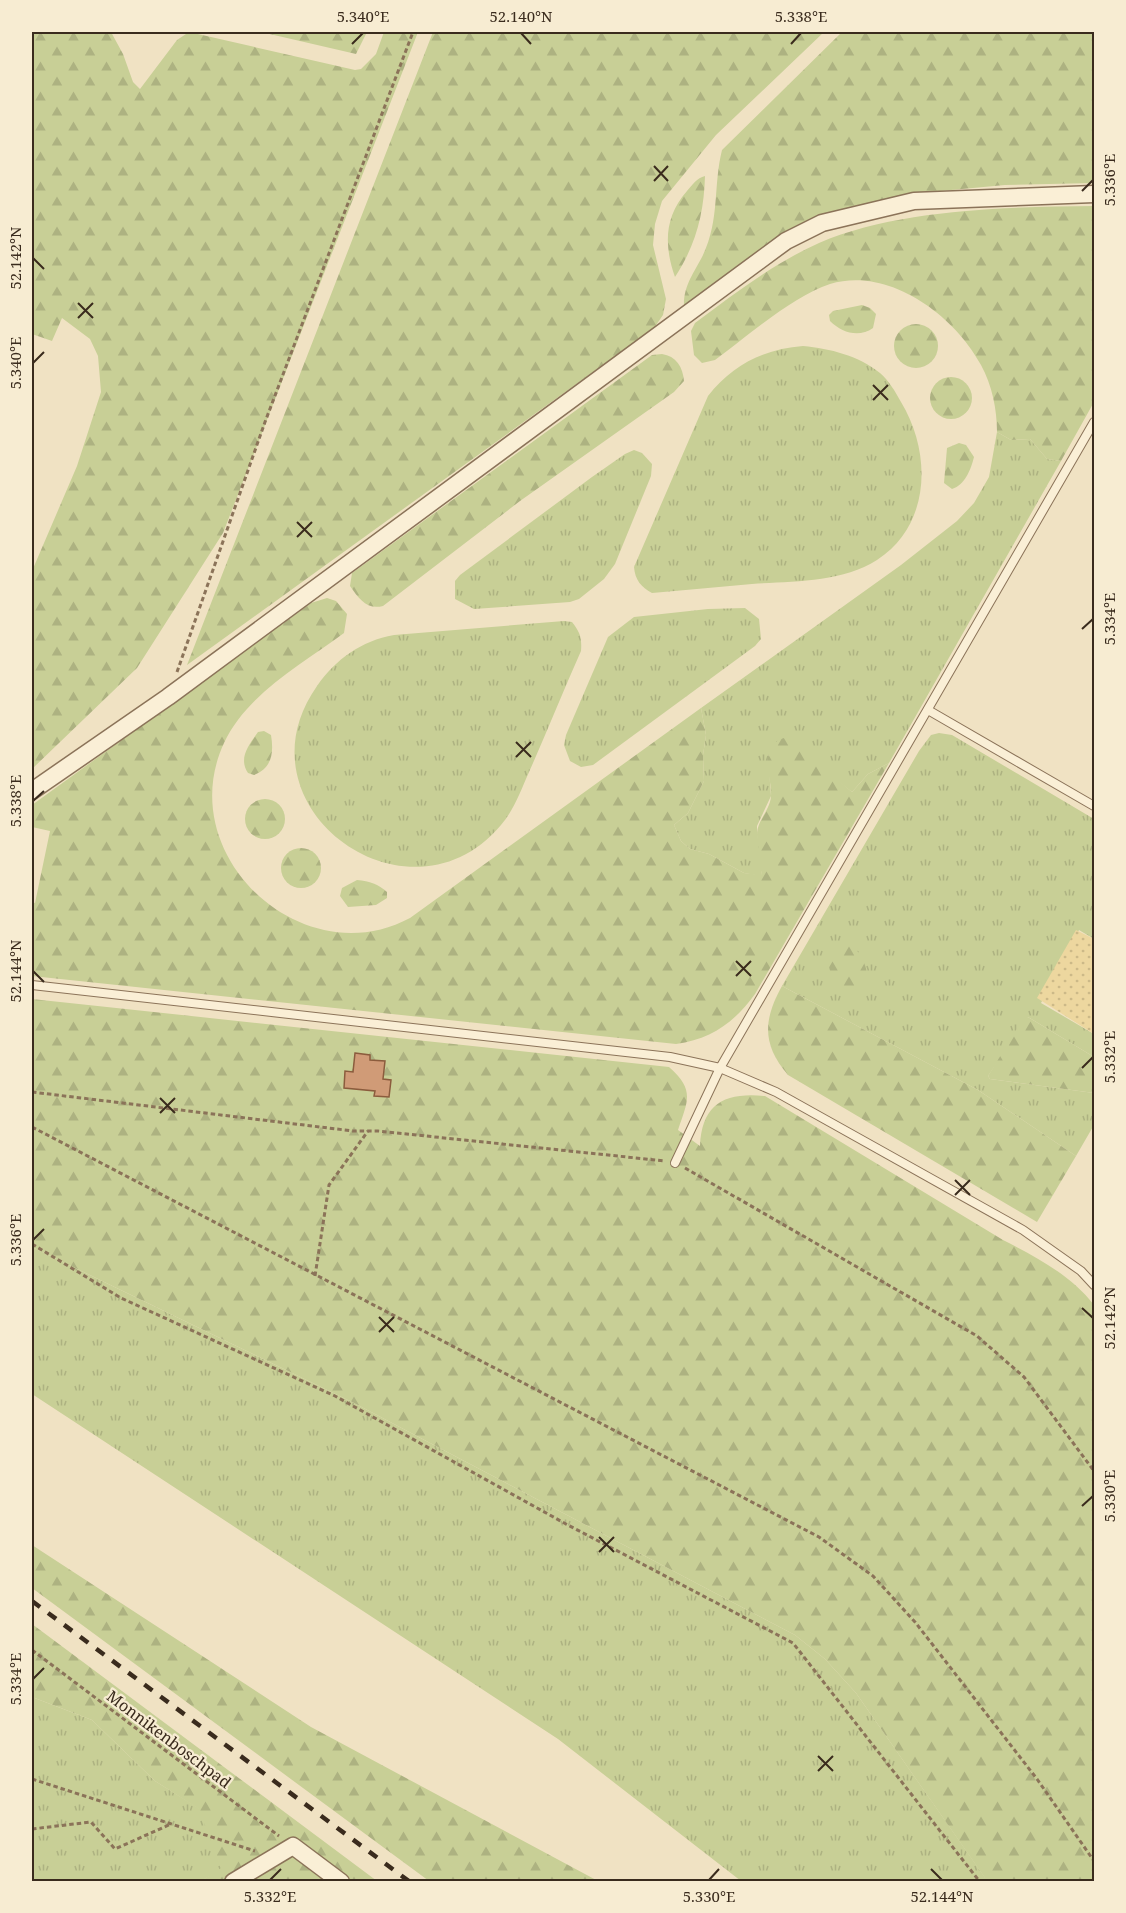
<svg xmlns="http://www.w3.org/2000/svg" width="1126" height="1913" viewBox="0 0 1126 1913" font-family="'Noto Serif',serif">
  <defs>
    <pattern id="grass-tufts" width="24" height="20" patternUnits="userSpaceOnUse" patternTransform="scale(1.5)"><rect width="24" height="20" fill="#c8cf96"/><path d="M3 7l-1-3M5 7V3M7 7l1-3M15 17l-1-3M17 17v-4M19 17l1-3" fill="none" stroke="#adb281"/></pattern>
    <pattern id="forest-firs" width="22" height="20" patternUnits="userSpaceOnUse" patternTransform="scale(1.5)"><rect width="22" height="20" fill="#c8cf96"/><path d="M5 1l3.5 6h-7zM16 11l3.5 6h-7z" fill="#adb281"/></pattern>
    <pattern id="sand-dots" width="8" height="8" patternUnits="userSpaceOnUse" patternTransform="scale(1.5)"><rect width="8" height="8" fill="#edd79f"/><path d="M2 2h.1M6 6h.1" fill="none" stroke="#ccb988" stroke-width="1.8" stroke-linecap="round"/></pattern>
  </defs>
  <rect width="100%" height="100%" fill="#f0e2c3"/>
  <!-- grass -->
  <g fill="url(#grass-tufts)">
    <path d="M803,346c28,3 54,9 77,27 9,8 15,18 21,29 31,51 30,123 -24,158 -36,23 -84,21 -125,24 -33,3 -66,6 -100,9 -11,-6 -17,-13 -18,-26l74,-171c24,-31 56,-47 95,-50z"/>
    <path d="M997,432l14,8 19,-1 17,20 14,2 -172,302 -21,11 -16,18 -27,-21 -57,-16 3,41 -14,30v8l6,31 -2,11 -17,-3 -35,-19 -19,-5 -9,-8 -7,-16 14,-12 16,-32 -1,-26 3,-20 -5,-27 200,-143 56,-44 17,-18 15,-26z"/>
    <path d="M634,450l8,3 10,11 -1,12 -36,88 -11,15 -25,20 -9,3 -96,7 -19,-10v-18l5,-6 132,-98 33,-23z"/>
    <path d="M745,608l14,11 2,20 -6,7 -162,119 -12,2 -11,-6 -6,-16 2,-10 42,-98 26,-20 74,-8z"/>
    <path d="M564,621l8,1c8,10 10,16 9,29 -18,40 -34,81 -52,121 -8,18 -15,38 -28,53 -92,110 -269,-18 -184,-139 19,-27 44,-45 77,-51z"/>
    <path d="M939,733l13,2 142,84v120l-15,-9 -38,73 53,31v23l-66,-40 -40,59 2,3 104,14v32l-18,31 -98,-66 -196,-104 137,-235 12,-16z"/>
    <path d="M32,1247l322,156 441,232 30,24 31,34 130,186 -2,2h-243l-183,-142 -526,-345z"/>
    <path d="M32,1697l60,23 63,61 45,28 22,60 -21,12h-169z"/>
  </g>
  <!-- forest -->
  <g fill="url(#forest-firs)">
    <path d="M32,32h79l12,22 10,28 7,7 37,-49 12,-8 166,38 6,-1 15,-15 8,-22h34l-195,501 -86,135 -105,101v-198l45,-105 24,-74 -3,-36 -8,-17 -28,-21 -10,23 -20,-7z"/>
    <path d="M261,32h106l-11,22z"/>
    <path d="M433,32h391l-108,103 -54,66 -7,23 -2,21 13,54 -3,16 -9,13 -467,337z"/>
    <path d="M842,32h252v151l-89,2 -86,8 -98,28 -137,86c-1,-21 10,-34 19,-52 17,-36 10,-69 19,-105z"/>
    <path d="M705,176c-1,37 -9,69 -30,101 -11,-31 -11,-60 12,-86 5,-6 10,-13 18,-15z"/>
    <path d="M1094,206v196l-33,59 -14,-2 -17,-20 -19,1 -14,-8c0,-23 -5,-47 -16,-67 -26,-49 -92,-99 -151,-81 -37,12 -84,53 -115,76l-13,3 -8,-8 -3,-24 4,-8c39,-29 79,-60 124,-80 78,-34 190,-36 275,-37z"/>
    <path d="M862,305l8,3 6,6 -3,14c-14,10 -31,5 -43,-7l-1,-6 4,-4z"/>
    <circle cx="916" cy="346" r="22"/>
    <path d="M662,354c14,2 21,13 22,27l-10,11 -154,109 -137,105c-16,4 -24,-7 -33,-20l2,-13 300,-218z"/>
    <circle cx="951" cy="398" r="21"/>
    <path d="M959,443l7,2 8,12c-3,12 -9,28 -22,32l-8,-6 3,-35z"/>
    <path d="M327,598l9,3 11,13 -3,19c-42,31 -97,61 -120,110 -52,112 78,233 186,175l291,-210 5,27 -3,20 1,26 -16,32 -14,12 7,16 9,8 19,5 35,19 17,2c3,-15 -4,-25 -4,-40 0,-15 13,-24 14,-39 1,-24 -13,-34 7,-56l6,-2 12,6 56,48 16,-18 21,-11 -134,231c-21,29 -44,45 -79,50l-644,-68v-74l3,1 15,-72 -18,-4v-22l279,-202z"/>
    <path d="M264,731l7,4c3,18 1,33 -17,40l-6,-2c-10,-15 1,-28 10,-41z"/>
    <circle cx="265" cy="819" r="20"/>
    <circle cx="301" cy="868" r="20"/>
    <path d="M357,880c13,1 21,4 30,12v6l-11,7 -28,2 -8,-11 2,-8z"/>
    <path d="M852,945c11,11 20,29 12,45 -26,1 -39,-15 -35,-39z"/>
    <path d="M782,986l196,104 98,66 -39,66 -249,-147c-26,-30 -25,-55 -6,-89z"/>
    <path d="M32,999l637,68c26,23 19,33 9,63l22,16c2,-42 24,-54 65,-50l238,144c33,17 68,35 91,65v576h-110l1,-3 -129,-185 -31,-34 -30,-24 -441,-232 -322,-156z"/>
    <path d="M1028,1017l66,40v36l-104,-14 -2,-3 35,-57z"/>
    <path d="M32,1545l279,182 287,154h-169l-397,-293z"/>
    <path d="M32,1624l345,257h-176l20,-13 -22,-59 -44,-28 -63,-61 -60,-23z"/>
  </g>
  <!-- sand -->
  <path fill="url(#sand-dots)" d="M1076,930l18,9v95l-57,-36z"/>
  <!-- building -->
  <path fill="#d09b77" stroke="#8b5c3d" stroke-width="1.5" d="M355,1053l15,2v5l15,1 -2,18 8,1 -2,17 -15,-1 1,-5 -31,-3 1,-17 8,1z"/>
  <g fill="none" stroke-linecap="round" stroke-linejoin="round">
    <!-- lane casing -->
    <g stroke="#8b7359" stroke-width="10">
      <g id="lane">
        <path d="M928,710l166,96"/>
        <path d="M32,985l638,72 50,11 56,24 247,138 58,41 13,14"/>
        <path d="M675,1163l45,-95 374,-646"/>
      </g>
    </g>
    <!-- street casing -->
    <g stroke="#8b7359" stroke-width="19">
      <g id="street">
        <path d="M32,791l136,-94 618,-456 36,-18 92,-22 180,-7"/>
        <path d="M233,1882l60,-36 48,36"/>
      </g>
    </g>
    <!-- path -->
    <g stroke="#8b7359" stroke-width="3" stroke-dasharray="4.5 3" stroke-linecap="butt">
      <path d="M177,672l88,-250 148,-390"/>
      <path d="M32,1092l321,39h25l287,30"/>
      <path d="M32,1127l787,410 54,39 42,46 122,157 57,82"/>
      <path d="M685,1168l292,168 47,41 70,94"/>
      <path d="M32,1244l89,54 214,98 231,128 227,119 187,239"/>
      <path d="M315,1276l14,-91 39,-54"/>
      <path d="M32,1650l247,186"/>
      <path d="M32,1779l223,72"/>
      <path d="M32,1829l59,-7 24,27 56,-25"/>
    </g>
    <!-- lane -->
    <use href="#lane" stroke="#faefd6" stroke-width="8"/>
    <!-- street -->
    <use href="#street" stroke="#faefd6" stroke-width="16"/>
    <!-- rail -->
    <path stroke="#3a2b1d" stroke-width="4.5" stroke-dasharray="10 10" stroke-linecap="butt" d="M32,1601l378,281"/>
  </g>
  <!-- ticks -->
  <path fill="none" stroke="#3a2b1d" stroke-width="2" d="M521,33l10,11M352,44l11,-11M791,44l10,-11M654,166l14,15M654,181l14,-15M1082,191l11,-11M33,258l11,11M78,303l15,15M78,318l15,-15M33,363l11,-11M873,385l15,15M873,400l15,-15M297,522l15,15M297,537l15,-15M1082,629l11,-10M516,742l15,15M516,757l15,-15M33,801l11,-10M736,961l15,15M33,971l11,11M736,976l15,-15M1082,1068l11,-11M160,1098l15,15M160,1113l15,-15M955,1180l15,15M955,1195l15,-15M33,1240l11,-11M1082,1308l11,10M379,1317l15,15M379,1332l15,-15M1082,1506l11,-10M599,1537l15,15M599,1552l15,-15M33,1679l11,-11M818,1756l15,15M818,1771l15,-15M931,1869l11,11M270,1880l11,-11M709,1880l10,-11"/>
  <g text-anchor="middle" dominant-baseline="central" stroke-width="4.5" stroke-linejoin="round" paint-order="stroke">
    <!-- street labels -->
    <g font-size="16" fill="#3a2b1d" stroke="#f7ecd2">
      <text transform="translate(169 1739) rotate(37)">Monnikenboschpad</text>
    </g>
  </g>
  <!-- border -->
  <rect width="1126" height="1913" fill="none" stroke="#f7ecd2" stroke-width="66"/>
  <rect x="33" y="33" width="1060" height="1847" fill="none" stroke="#3a2b1d" stroke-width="2"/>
  <g font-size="15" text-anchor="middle" fill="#3a2b1d">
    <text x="363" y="22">5.340°E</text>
    <text x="521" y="22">52.140°N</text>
    <text x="801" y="22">5.338°E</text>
    <text transform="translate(1110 180) rotate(-90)" y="5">5.336°E</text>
    <text transform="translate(16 258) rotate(-90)" y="5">52.142°N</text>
    <text transform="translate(16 363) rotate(-90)" y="5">5.340°E</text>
    <text transform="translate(1110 619) rotate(-90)" y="5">5.334°E</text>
    <text transform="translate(16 801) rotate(-90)" y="5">5.338°E</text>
    <text transform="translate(16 971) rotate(-90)" y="5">52.144°N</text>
    <text transform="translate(1110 1057) rotate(-90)" y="5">5.332°E</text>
    <text transform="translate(16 1240) rotate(-90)" y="5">5.336°E</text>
    <text transform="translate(1110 1318) rotate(-90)" y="5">52.142°N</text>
    <text transform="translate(1110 1496) rotate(-90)" y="5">5.330°E</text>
    <text transform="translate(16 1679) rotate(-90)" y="5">5.334°E</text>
    <text x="270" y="1902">5.332°E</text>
    <text x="709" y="1902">5.330°E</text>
    <text x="942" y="1902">52.144°N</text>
  </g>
</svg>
